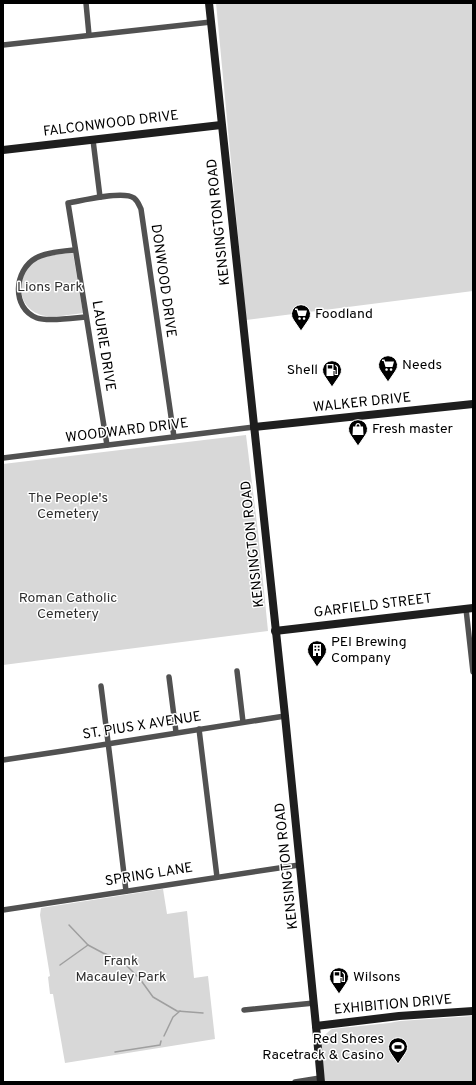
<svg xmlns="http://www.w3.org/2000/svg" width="476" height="1085" viewBox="0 0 476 1085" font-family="Overpass,sans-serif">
  <rect width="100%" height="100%" fill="#fff"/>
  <!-- green -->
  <g fill="#d8d8d8">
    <path d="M216,3h257v288l-227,29z"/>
    <path d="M73,253l10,60c-10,1 -29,5 -37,3 -30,-5 -33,-41 -9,-56 8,-5 26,-6 36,-7z"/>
    <path d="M246,435l12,97 10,99 -265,34v-201z"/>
    <path d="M163,889l4,25 20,-3 7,67 14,-2 7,63 -150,24 -12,-69h-3l-2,-17 2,-1 -10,-61 1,-7z"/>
    <path d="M473,1016v66h-148c-1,-10 -6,-37 -2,-44 2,-4 5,-6 9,-9l57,-6 11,-2z"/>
  </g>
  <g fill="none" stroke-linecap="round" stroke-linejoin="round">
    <!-- stream -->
    <g stroke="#9f9f9f" stroke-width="1.5">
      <path d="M69,925l19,20"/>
      <path d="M60,965l28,-20 15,8 18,7 19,19 13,18 24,14 26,2"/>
      <path d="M164,1036l9,-19 7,-6"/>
      <path d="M115,1052l45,-7 1,-4"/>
    </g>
    <!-- street -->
    <g stroke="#515151" stroke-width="5.5">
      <path d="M86,3l3,32"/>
      <path d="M3,45l208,-23"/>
      <path d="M93,140l7,57"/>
      <path d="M75,250c-11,1 -29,2 -39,8 -22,12 -25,50 1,60 11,4 37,0 49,-1"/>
      <path d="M107,445l-39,-242c13,-2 55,-13 66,-5 4,3 5,7 7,11l33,228"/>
      <path d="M3,458l251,-31"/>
      <path d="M466,609l7,63"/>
      <path d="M237,671l6,51"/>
      <path d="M169,677l7,55"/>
      <path d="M101,686l12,96 13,109"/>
      <path d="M199,729l18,148"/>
      <path d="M3,760l60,-9 222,-35"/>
      <path d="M3,910l296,-45"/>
      <path d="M244,1010l70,-7"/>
      <path d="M295,1082l25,-4"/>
    </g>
    <!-- secondary -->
    <g stroke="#1e1e1e" stroke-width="8">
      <path d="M209,3l76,713 31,310 5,56"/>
      <path d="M3,150l218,-25"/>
      <path d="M254,427l219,-23"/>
      <path d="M275,631l198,-23"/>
      <path d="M316,1026l83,-10 74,-5"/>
    </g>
  </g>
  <!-- icons -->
  <defs>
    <g id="supermarket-pin" transform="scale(1)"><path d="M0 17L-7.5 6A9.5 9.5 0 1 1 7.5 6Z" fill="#000" stroke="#fff"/><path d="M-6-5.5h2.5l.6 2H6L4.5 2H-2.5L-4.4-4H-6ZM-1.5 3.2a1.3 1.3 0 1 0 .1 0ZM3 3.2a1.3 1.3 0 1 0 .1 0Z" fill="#fff"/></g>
    <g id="fuel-pin" transform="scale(1)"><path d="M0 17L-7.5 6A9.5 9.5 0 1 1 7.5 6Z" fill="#000" stroke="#fff"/><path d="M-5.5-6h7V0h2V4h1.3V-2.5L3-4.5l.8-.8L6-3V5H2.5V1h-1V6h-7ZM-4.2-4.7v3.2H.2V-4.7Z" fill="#fff"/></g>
    <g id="shop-pin" transform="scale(1)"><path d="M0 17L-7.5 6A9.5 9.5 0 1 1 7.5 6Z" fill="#000" stroke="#fff"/><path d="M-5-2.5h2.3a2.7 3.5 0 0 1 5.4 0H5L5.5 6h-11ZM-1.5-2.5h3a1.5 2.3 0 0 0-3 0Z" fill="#fff"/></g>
    <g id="building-pin" transform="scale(1)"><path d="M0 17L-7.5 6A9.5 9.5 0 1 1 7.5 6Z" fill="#000" stroke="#fff"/><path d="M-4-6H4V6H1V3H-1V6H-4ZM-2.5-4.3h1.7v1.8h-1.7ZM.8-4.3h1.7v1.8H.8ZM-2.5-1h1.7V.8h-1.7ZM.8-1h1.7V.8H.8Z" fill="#fff"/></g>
    <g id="stadium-pin" transform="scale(1)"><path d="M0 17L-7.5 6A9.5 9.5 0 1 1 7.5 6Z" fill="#000" stroke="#fff"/><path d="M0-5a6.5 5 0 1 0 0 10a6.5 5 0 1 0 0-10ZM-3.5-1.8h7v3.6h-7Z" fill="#fff"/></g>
  </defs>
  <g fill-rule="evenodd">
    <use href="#supermarket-pin" x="301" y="314"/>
    <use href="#supermarket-pin" x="388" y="365"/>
    <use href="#fuel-pin" x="332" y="370"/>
    <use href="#shop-pin" x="358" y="429"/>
    <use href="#building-pin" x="317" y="650"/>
    <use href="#fuel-pin" x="339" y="977"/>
    <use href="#stadium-pin" x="398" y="1047"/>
  </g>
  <g text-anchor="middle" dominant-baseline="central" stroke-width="3" stroke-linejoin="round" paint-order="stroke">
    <!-- street labels -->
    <g font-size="14" fill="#000" stroke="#fff">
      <text transform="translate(111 124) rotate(-7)">FALCONWOOD DRIVE</text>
      <text transform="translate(219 222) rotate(-96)">KENSINGTON ROAD</text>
      <text transform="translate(163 281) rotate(82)">DONWOOD DRIVE</text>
      <text transform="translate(103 346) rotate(81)">LAURIE DRIVE</text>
      <text transform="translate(362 403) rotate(-6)">WALKER DRIVE</text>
      <text transform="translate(127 431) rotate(-7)">WOODWARD DRIVE</text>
      <text transform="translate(253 544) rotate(-96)">KENSINGTON ROAD</text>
      <text transform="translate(373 606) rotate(-7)">GARFIELD STREET</text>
      <text transform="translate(142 726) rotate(-9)">ST. PIUS X AVENUE</text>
      <text transform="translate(287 866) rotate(-96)">KENSINGTON ROAD</text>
      <text transform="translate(149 875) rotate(-9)">SPRING LANE</text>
      <text transform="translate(393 1005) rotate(-5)">EXHIBITION DRIVE</text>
    </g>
    <!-- park labels -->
    <g font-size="14" fill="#2f2f2f" stroke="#fff">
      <text x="50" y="287">Lions Park</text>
      <text x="68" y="498">The People's<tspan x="68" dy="16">Cemetery</tspan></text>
      <text x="68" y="598">Roman Catholic<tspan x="68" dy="16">Cemetery</tspan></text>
      <text x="121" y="961">Frank<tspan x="121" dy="16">Macauley Park</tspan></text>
    </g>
    <!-- poi labels -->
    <g font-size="14" fill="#000" stroke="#fff" text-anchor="start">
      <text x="315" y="314">Foodland</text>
      <text x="402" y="365">Needs</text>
      <text x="318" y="370" text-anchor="end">Shell</text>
      <text x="372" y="429">Fresh master</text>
      <text x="331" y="642">PEI Brewing<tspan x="331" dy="16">Company</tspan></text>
      <text x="353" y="977">Wilsons</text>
      <text x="384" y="1039" text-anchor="end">Red Shores<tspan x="384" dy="16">Racetrack &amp; Casino</tspan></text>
    </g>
  </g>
  <!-- border -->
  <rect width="476" height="1085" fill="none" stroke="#000000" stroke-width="8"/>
</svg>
